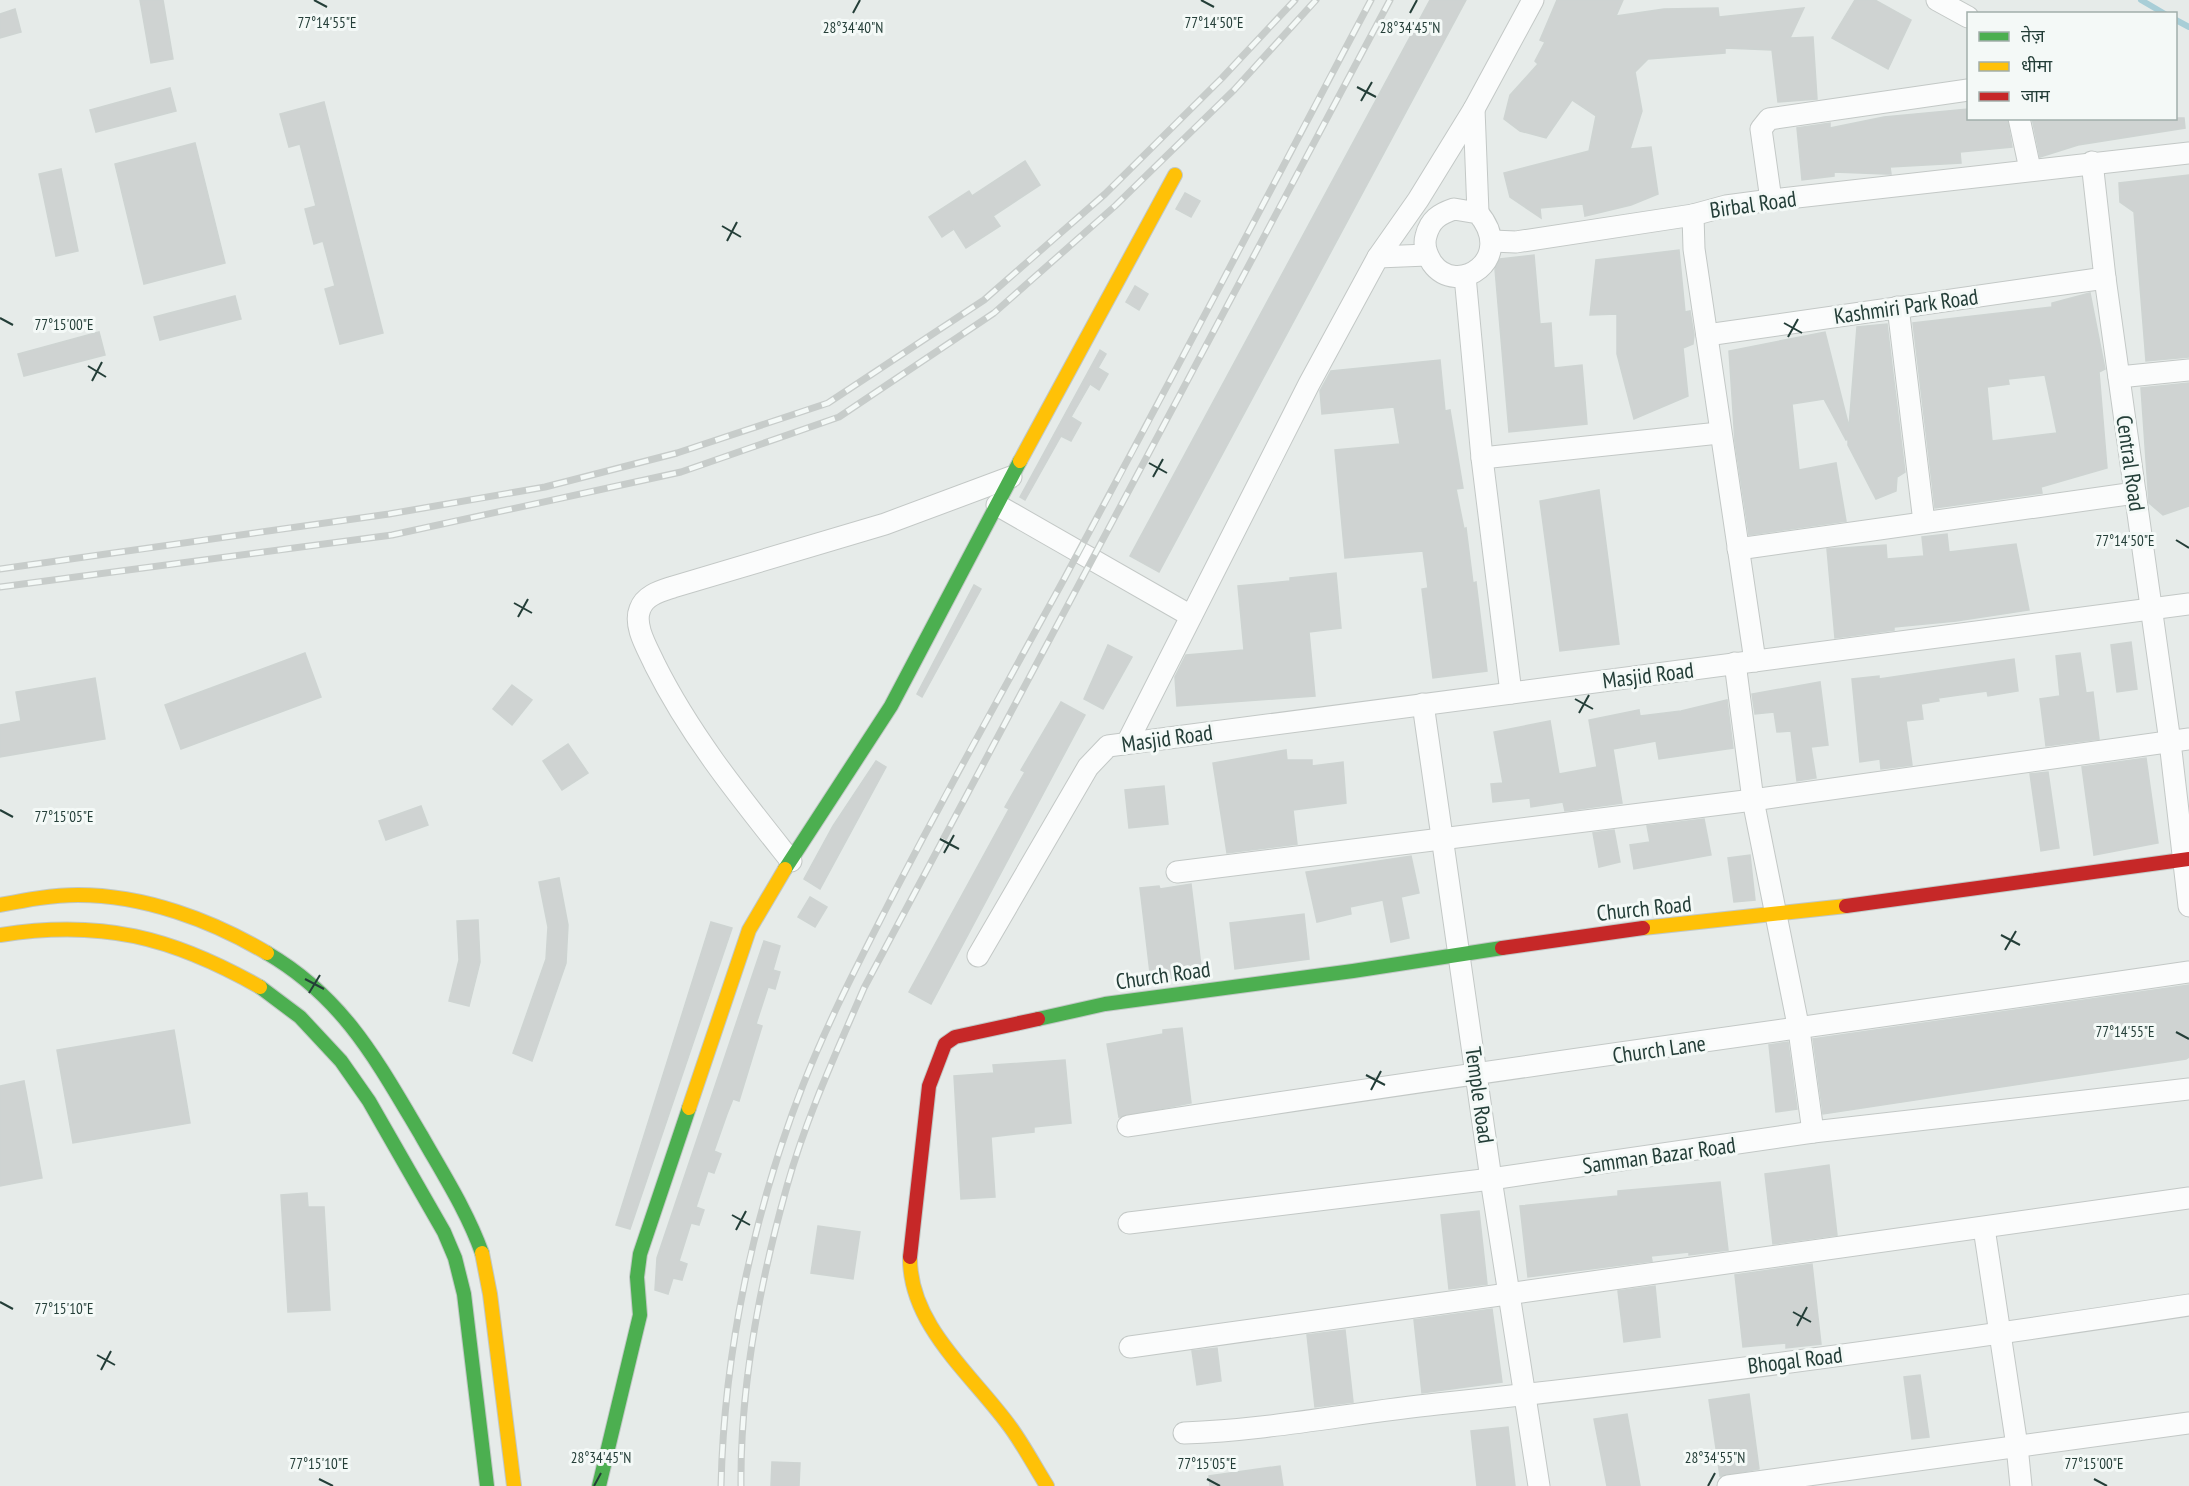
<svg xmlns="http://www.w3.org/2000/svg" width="2189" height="1486" viewBox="0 0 2189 1486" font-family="'PT Sans Narrow','Noto Sans Devanagari',sans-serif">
  <rect width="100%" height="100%" fill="#e6ebe9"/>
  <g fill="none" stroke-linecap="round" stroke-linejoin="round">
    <!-- stream -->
    <g stroke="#a8ced7" stroke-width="6">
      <path d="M2141,0l24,14"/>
      <path d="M2176,20l13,7"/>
    </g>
  </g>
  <!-- building -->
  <g fill="#cfd3d2" stroke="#ced4d2" stroke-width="1.5" fill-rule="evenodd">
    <path d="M140,0h23l10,59 -22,4z"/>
    <path d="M1430,0h36l-307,572 -29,-16z"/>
    <path d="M1557,0h66l-7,16 48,-7 54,-1 1,9 85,-9 -14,30 23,-1 4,62 -39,3 -6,-52 -47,-2v5l-77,6 -13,13 7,39 -12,38 21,-2 7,47 -27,11 -46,11 -2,-12 -43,4 1,10 -31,-21 -6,-24 85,-22 7,-35 -24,-16 -26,38 -26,-7 -16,-12 6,-24 28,-31 -3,-3 10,-19 -5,-2z"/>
    <path d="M1855,0h20l36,20 -23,49 -56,-31z"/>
    <path d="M15,9l6,23 -21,6v-24z"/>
    <path d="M170,88l6,23 -80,21 -6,-22z"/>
    <path d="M324,102l59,231 -43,11 -15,-55 10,-3 -12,-45 -9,3 -9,-35 11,-3 -16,-62 -11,3 -9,-33z"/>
    <path d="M1968,109v9h39l5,29 -52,5 1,11 -71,4 1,7h-5l-52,-2v4l-32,4 -5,-52 33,-5v5l54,-11z"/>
    <path d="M2032,118h152l1,10 -107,17 -38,12z"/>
    <path d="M195,143l30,120 -81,21 -29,-120z"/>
    <path d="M1025,161l15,24 -47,31 7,10 -34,22 -12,-19 -12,8 -13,-20 40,-26 3,5z"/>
    <path d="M61,169l17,82 -22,5 -17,-82z"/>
    <path d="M2189,175v182l-43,4 -12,-149 -14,-10 -1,-19z"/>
    <path d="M1185,193l15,8 -9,16 -15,-8z"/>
    <path d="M1679,250l6,62 5,-1 4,24 -1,9 -10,4 5,48 -54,23 -17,-65v-40l-27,1 6,-55z"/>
    <path d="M1534,255l6,69 11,-1 3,45 28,-3 5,59 -78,8 -14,-163 5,-10z"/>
    <path d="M1135,286l13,8 -9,16 -13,-8z"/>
    <path d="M2090,293l15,76 -6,3 8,96 -66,19 1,6 -107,15 -22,-185 139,-16v-4zM2045,375l12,58 -65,8 -5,-54 22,-3 -1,-5z"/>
    <path d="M235,296l6,23 -81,21 -6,-23z"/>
    <path d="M1887,324l18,148 -8,5 -1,14 -20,8 -28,-54v-6l-2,1 -22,-41 -32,5 7,66 37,-7 10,58 -97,14 -14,-93 -6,-91 96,-19 24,95 8,-100z"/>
    <path d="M99,332l6,23 -81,21 -6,-22z"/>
    <path d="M1100,350l6,4 -8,14 10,6 -9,16 -9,-6 -19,33 10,6 -10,18 -10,-5 -36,64 -5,-3z"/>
    <path d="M1440,360l5,51 5,-1 13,78 -7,1 8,40 2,-1 7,55 3,-1 11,89 -54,7 -11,-89 6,-1 -5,-37 -78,7 -10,-108 65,-6 -6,-37 -72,7 -2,-23 11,-20z"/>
    <path d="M2189,383v123l-26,9 -14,-12 -8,-115z"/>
    <path d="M1599,490l20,154 -59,7 -20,-150z"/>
    <path d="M1947,534l2,18 67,-8 13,66 -73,11 -62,6v3l-59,8 -8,-89 59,-4 1,14 37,-3 -2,-19z"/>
    <path d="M1336,573l5,55 -32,4 6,64 -138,10 -2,-29 11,-22 58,-5 -6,-64 52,-5v-3z"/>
    <path d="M974,585l7,4 -59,108 -5,-3z"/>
    <path d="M2131,642l6,47 -20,3 -6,-47z"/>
    <path d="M1108,645l24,12 -29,52 -19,-10z"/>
    <path d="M305,653l16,44 -140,52 -16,-44z"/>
    <path d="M2080,653l6,40 7,-1 6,47 -53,7 -6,-47 20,-3 -4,-40z"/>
    <path d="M2014,659l4,32 -30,5 -1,-5 -49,7 1,3 -18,3 2,15 -17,2 6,44 -31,4 -1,-10 -20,3 -8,-83 27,-3v3z"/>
    <path d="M95,678l10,61 -105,18v-32l21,-4 -5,-29z"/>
    <path d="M1820,682l8,63 -17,2 5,31 -19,3 -6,-50 -14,1 -3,-20 -19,2 -3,-20z"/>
    <path d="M512,685l20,15 -20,25 -19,-16z"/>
    <path d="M1727,700l6,48 -74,11 -3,-18 -43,8 9,54 -57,8 -2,-9 -32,5 -1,-9 -37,4 -2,-18 12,-1 -9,-51 56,-11 9,53 38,-7 -8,-47 50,-10 1,6 41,-5z"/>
    <path d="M1061,702l24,13 -154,289 -22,-12 100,-183 -4,-2 20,-35 -4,-2z"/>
    <path d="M568,744l20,29 -26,17 -19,-29z"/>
    <path d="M1286,750l1,10h25v6l31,-4 3,41 -53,7 4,34 -70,9 -14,-90z"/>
    <path d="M2146,758l12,85 -64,12 -12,-88z"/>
    <path d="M876,761l10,6 -66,122 -16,-10 29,-53z"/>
    <path d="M2048,772l11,76 -18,3 -11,-77z"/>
    <path d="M1164,786l4,38 -39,4 -4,-38z"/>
    <path d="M421,806l7,19 -42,15 -7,-19z"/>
    <path d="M1704,819l7,36 -77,14 -4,-24 20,-3 -3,-16z"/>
    <path d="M1614,830l6,32 -21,5 -6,-34z"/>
    <path d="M1750,855l5,45 -21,2 -6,-44z"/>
    <path d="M1411,856l8,37 -18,4 8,41 -18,4 -8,-42 -33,7 1,7 -34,8 -11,-50z"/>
    <path d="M559,878l9,47 -2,38 -34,98 -19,-8 33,-94 2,-32 -9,-45z"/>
    <path d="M1191,884l11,90 -51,7 -11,-93 19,-2 1,3z"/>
    <path d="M810,897l17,10 -12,20 -17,-10z"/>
    <path d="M1304,914l5,45 -74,10 -5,-46z"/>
    <path d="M478,920l2,42 -11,44 -20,-5 10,-41 -2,-39z"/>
    <path d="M711,922l21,6 -102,301 -14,-4z"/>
    <path d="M764,941l16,5 -7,24 7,2 -5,17 -7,-2 -12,37 6,2 -23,75 -6,-2 -6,15 -13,37 7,3 -7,19 -6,-2 -12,36 8,3 -5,15 -8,-2 -12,38 8,3 -5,16 -9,-2 -5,16 -13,-4 2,-32z"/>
    <path d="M2189,985v72l-3,2 -363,55 -10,-75z"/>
    <path d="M1182,1028l9,75 -72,14 -12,-73 56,-10v-4z"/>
    <path d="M174,1030l16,93 -117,20 -16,-93z"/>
    <path d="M1788,1042l9,67 -21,3 -7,-67z"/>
    <path d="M1065,1060l6,63 -37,4v5l-43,5 4,60 -34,2 -7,-123 40,-3 -1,-8z"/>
    <path d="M24,1081l18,97 -42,8v-100z"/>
    <path d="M1829,1165l8,70 -64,9 -8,-70z"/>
    <path d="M1720,1182l8,68 -39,5v-3l-38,4 1,5 -124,16 -8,-71 98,-10v-5z"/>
    <path d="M307,1193l1,14h16l6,103 -42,2 -7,-117z"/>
    <path d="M1479,1211l8,73 -38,5 -8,-74z"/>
    <path d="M818,1226l42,6 -7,47 -42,-6z"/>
    <path d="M1812,1264l9,80 -35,4v-5l-43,4 -8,-72z"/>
    <path d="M1655,1286l5,51 -36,5 -6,-51z"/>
    <path d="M1492,1309l10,73 -80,11 -8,-73z"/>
    <path d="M1345,1330l8,72 -38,5 -8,-72z"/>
    <path d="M1217,1348l4,33 -24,4 -5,-34z"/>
    <path d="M1920,1375l9,62 -17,2 -8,-62z"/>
    <path d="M1749,1394l10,75 -39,7 -11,-76z"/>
    <path d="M1627,1414l13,72h-33l-13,-67z"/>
    <path d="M1508,1427l7,59h-38l-6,-55z"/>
    <path d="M772,1462l28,1 -1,23h-28z"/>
    <path d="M1280,1466l3,20h-73l-1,-10z"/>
  </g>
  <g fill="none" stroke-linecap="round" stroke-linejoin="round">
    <!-- street casing -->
    <g stroke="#c3c8c6" stroke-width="23">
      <g id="street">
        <path d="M1937,0l31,17"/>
        <path d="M1474,109l4,104"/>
        <path d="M2019,118l11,51"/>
        <path d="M2092,162l13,116 65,464 19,164"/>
        <path d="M1771,200l-10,-71 8,-10 199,-29"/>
        <path d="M1454,209l24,4c39,46 -21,85 -46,50 -5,-8 -9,-17 -6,-27 4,-16 13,-22 28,-27z"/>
        <path d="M1492,241l24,1 177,-27"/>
        <path d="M1378,257l49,-2"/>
        <path d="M1465,276l17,182 29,235"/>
        <path d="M1898,307l26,215"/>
        <path d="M1707,335l398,-57"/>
        <path d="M2119,377l70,-7"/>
        <path d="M1482,458l237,-25"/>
        <path d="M997,505l194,111"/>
        <path d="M1738,549l397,-56"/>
        <path d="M1755,661l-61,-412 -1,-34 33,-9 45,-6 418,-47"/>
        <path d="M1735,663l18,137 46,230 14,102"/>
        <path d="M1423,704l68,475 48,307"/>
        <path d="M1127,743l182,-359 69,-127 40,-57 56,-91 59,-109"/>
        <path d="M791,861c-50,-63 -100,-124 -136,-196 -7,-16 -22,-39 -15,-56 5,-14 21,-18 33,-22l212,-63 126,-47"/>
        <path d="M1177,872l576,-72 436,-61"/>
        <path d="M978,956l110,-189 20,-21 1081,-142"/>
        <path d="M1128,1126c353,-56 708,-102 1061,-154"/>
        <path d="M1129,1223l362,-44 322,-47 376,-43"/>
        <path d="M1984,1228l33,218 4,40"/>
        <path d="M1130,1347l1059,-149"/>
        <path d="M1184,1433c86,-3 167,-20 253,-29 251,-26 502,-61 752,-99"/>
        <path d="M1728,1486l461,-63"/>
      </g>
    </g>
    <!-- fast casing -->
    <g stroke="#c1c8c6" stroke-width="16">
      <g id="fast">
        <path d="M785,869l106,-163 129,-245"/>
        <path d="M267,953c77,45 110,108 154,182 22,39 46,76 61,118"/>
        <path d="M260,987l40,30 41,44 28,40 75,131 11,26 9,36 23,192"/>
        <path d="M1038,1019l67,-15 248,-33 149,-23"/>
        <path d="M599,1486l41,-171 -3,-38 3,-23 49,-146"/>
      </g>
    </g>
    <!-- slow casing -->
    <g stroke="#c1c8c6" stroke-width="16">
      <g id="slow">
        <path d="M1020,461l155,-286"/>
        <path d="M0,905c26,-5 52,-10 78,-10 66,0 133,25 189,58"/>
        <path d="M1643,928l203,-22"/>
        <path d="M0,935c101,-16 172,2 260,52"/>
        <path d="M689,1108l60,-178 36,-61"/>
        <path d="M482,1253l8,41 24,192"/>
        <path d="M910,1257c-1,69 64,119 101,171 13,18 24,39 36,58"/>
      </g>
    </g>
    <!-- jam casing -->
    <g stroke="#c1c8c6" stroke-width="16">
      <g id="jam">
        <path d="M1846,906l343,-47"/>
        <path d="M1502,948l141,-20"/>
        <path d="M910,1257l19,-171 16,-42 10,-7 83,-18"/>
      </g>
    </g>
    <!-- street -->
    <use href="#street" stroke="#fbfcfc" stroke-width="21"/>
    <!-- fast -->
    <use href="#fast" stroke="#4caf50" stroke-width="14"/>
    <!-- slow -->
    <use href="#slow" stroke="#ffc107" stroke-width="14"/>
    <!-- jam -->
    <use href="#jam" stroke="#c62828" stroke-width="14"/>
    <!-- rail casing -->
    <g stroke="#c7ccca" stroke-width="7">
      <g id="rail">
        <path d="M0,569l389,-55 156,-27 132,-34 151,-50 156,-103 121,-106 117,-116 73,-78"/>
        <path d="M0,587l392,-52 289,-63 158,-55 155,-104 121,-107 119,-116 82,-90"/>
        <path d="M721,1486c3,-135 33,-275 82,-401 25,-64 57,-125 88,-186 55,-107 114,-212 172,-318 104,-193 205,-387 308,-581"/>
        <path d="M741,1486c-1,-100 19,-204 46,-300 19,-68 49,-133 77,-198l526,-988"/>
      </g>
    </g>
    <!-- rail -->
    <use href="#rail" stroke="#f4f9f7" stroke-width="4.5" stroke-dasharray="14" stroke-linecap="butt"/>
  </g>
  <!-- ticks -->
  <path fill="none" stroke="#243e38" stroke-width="2" d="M314,0l13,7M1201,0l13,7M853,13l7,-13M1410,13l7,-13M1357,87l19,10M1361,101l11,-19M722,226l19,11M727,241l10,-19M0,318l13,7M1784,323l18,10M1788,337l10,-18M88,366l18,11M92,381l10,-19M1149,463l18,10M1153,477l10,-18M2176,540l13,8M514,603l18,10M518,617l10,-18M1575,699l18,10M1579,713l10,-18M0,810l13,7M940,839l19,10M944,853l10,-18M2001,935l19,10M2005,950l11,-19M305,979l19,10M309,993l11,-18M2176,1032l13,7M1366,1075l19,10M1371,1090l10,-19M732,1215l18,10M736,1230l10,-19M0,1302l13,7M1793,1312l18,10M1797,1326l10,-19M97,1355l18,10M101,1370l10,-19M319,1479l14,7M1207,1479l13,7M2094,1479l13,7M594,1486l7,-13M1708,1486l7,-13"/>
  <g text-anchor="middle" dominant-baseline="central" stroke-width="6" stroke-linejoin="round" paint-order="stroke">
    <!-- street labels -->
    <g font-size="22" fill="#243e38" stroke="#f4f9f7">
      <text transform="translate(1753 204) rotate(-8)">Birbal Road</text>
      <text transform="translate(1906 306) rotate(-8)">Kashmiri Park Road</text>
      <text transform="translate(2131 463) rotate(82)">Central Road</text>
      <text transform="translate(1648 675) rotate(-7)">Masjid Road</text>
      <text transform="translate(1167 738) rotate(-8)">Masjid Road</text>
      <text transform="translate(1644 908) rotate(-6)">Church Road</text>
      <text transform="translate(1163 975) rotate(-8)">Church Road</text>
      <text transform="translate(1659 1049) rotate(-8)">Church Lane</text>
      <text transform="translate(1480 1095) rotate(82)">Temple Road</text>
      <text transform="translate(1659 1155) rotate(-8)">Samman Bazar Road</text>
      <text transform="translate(1795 1360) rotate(-7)">Bhogal Road</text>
    </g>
  </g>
  <g font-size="15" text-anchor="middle" fill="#243e38" stroke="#f4f9f7" stroke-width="6" stroke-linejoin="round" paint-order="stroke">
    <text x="327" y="28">77°14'55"E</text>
    <text x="1214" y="28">77°14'50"E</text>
    <text x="853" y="33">28°34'40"N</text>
    <text x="1410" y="33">28°34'45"N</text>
    <text x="64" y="330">77°15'00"E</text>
    <text x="2125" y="546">77°14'50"E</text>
    <text x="64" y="822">77°15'05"E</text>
    <text x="2125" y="1037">77°14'55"E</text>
    <text x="64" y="1314">77°15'10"E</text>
    <text x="601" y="1463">28°34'45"N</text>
    <text x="1715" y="1463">28°34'55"N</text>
    <text x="319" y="1469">77°15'10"E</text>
    <text x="1207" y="1469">77°15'05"E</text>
    <text x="2094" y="1469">77°15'00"E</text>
  </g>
  <!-- legend -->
  <rect x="1967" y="12" width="210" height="108" fill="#f4f9f7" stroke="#a1aeab" stroke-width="1.5"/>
  <rect x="1979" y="32" width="30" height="9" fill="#4caf50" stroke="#a1aeab" stroke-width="1.5"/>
  <text x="2021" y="42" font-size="18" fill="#243e38">तेज़</text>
  <rect x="1979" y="62" width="30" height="9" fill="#ffc107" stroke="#a1aeab" stroke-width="1.5"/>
  <text x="2021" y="72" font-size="18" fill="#243e38">धीमा</text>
  <rect x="1979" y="92" width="30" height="9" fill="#c62828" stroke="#a1aeab" stroke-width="1.5"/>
  <text x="2021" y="102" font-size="18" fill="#243e38">जाम</text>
</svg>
